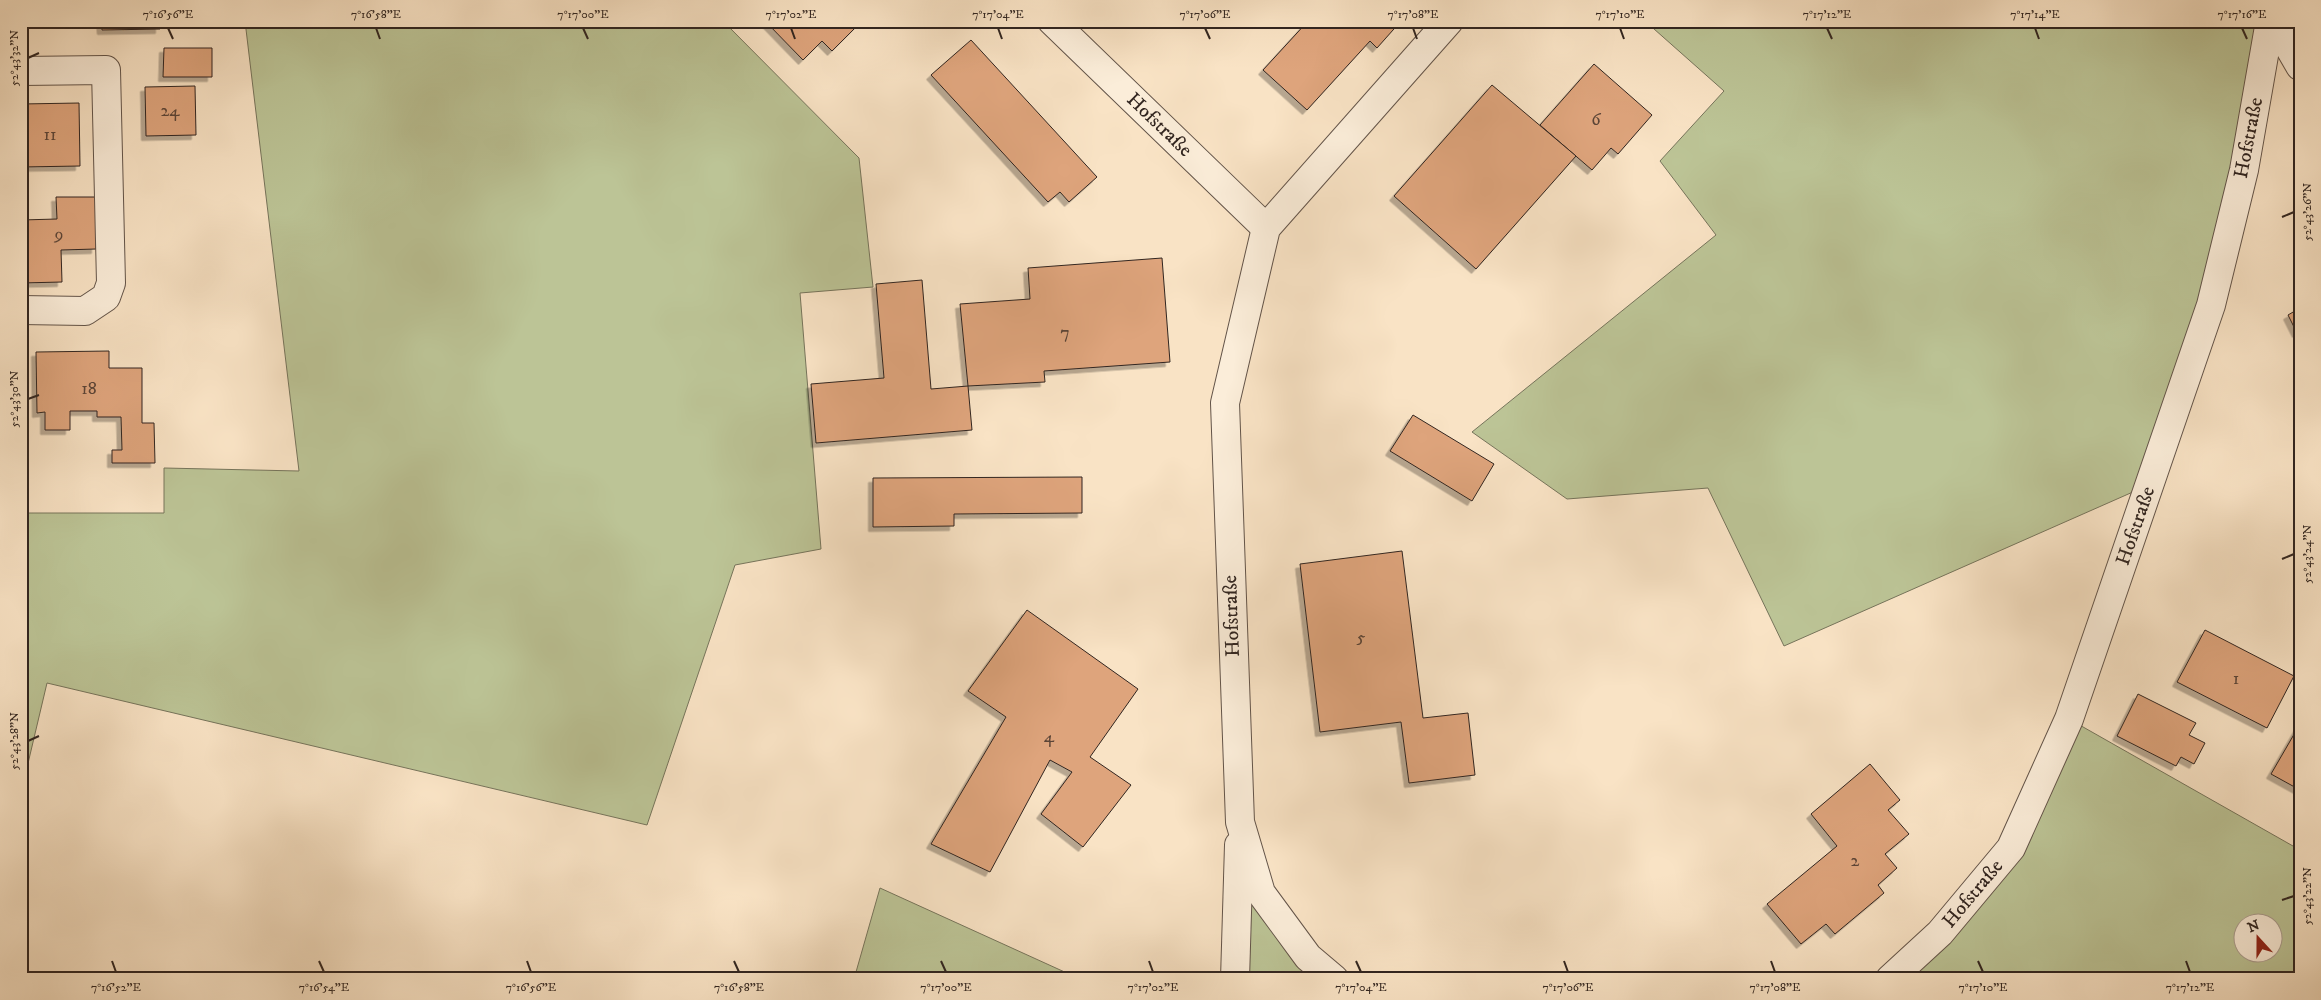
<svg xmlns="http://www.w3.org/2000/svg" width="2321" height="1000" viewBox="0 0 2321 1000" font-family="'IM FELL DW Pica',serif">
  <defs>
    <filter id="shadow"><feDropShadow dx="-4.5" dy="4.5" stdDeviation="0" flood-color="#0004"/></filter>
  </defs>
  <rect width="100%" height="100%" fill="#f9e3c5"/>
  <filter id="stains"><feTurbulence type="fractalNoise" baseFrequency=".004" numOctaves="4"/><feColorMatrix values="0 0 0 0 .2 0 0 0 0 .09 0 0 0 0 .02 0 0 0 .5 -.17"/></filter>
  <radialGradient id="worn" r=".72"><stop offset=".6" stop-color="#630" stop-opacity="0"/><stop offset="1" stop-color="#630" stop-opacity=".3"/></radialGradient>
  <!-- green -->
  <g fill="#bcc496" stroke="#76745b" fill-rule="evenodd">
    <path d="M245,21h478l136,137 14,129 -73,6 21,256 -86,16 -88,260 -600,-142 -26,110v-280h143v-45l135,3z"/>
    <path d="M1645,21h625l-119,463 -367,162 -76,-158 -141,11 -95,-67 244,-197 -56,-74 64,-70z"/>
    <path d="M2069,719l231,131v129h-410l121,-131zM2244,922h30v30h-30z"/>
    <path d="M1240,822l21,71 73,86h-99z"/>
    <path d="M880,888l200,91h-226z"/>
  </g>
  <!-- building -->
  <g fill="#dea47b" stroke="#312520" filter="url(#shadow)">
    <path d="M101,21h59v8l-58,1z"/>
    <path d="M765,21h97l-30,30 -10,-10 -19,19z"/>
    <path d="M1308,21h93l-24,27 -7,-7 -63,69 -44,-40z"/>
    <path d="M971,40l126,137 -28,25 -9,-10 -12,10 -117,-127z"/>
    <path d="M164,48h48v29h-49z"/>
    <path d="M1594,64l58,51 -34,39 -7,-6 -19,22 -52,-45z"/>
    <path d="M1492,85l84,71 -100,113 -82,-73z"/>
    <path d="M195,86l1,49 -50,1 -1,-49z"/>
    <path d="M79,103l1,63 -59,1v-63z"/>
    <path d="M56,197h40v52l-35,1 1,32 -41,1v-63l36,-1z"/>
    <path d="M1162,258l8,104 -126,9 1,11 -77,4 -8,-82 70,-5 -2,-31z"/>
    <path d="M922,280l9,109 37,-3 4,44 -156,13 -5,-59 73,-6 -8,-94z"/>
    <path d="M2300,308v23l-3,2 -9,-18z"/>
    <path d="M109,351v17h33v55h12l1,40h-43v-13h10l-1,-33h-24v-6h-27v19h-25v-18l-8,1 -1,-61z"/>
    <path d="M1413,415l81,49 -22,37 -82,-50z"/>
    <path d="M1082,477v36l-128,1v12l-81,1v-49z"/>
    <path d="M1402,551l21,167 45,-5 7,62 -66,8 -8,-61 -81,10 -20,-168z"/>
    <path d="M1027,610l111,79 -48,68 41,28 -48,62 -42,-33 31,-42 -22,-12 -60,112 -59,-28 75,-127 -38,-26z"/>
    <path d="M2205,630l89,46 -27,52 -90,-46z"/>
    <path d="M2138,694l58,29 -7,12 16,8 -11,21 -13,-7 -5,9 -59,-30z"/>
    <path d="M2300,724v66l-29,-16z"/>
    <path d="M1870,764l30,36 -12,10 21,24 -24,20 12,14 -19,17 6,8 -49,41 -9,-10 -25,20 -34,-40 70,-58 -26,-32z"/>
  </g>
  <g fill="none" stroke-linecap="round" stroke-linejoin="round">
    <!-- minor casing -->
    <g stroke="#635449" stroke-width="30">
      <g id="minor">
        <path d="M1052,21l214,207"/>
        <path d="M2274,21l26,45"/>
        <path d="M21,71l85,-1 5,213 -5,14 -21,14 -64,-1"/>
        <path d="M1235,979l4,-134"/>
        <path d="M1334,979l-26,-22 -47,-64 -21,-71 -15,-419 41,-175 183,-207"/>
        <path d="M1890,979l50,-46 71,-85 58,-129 142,-414 33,-135 26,-149"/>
      </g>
    </g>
    <!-- minor -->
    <use href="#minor" stroke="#fbedd9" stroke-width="28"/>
  </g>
  <!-- ticks -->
  <path fill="none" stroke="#312520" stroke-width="2" d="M168,28l5,11M376,28l4,11M583,28l5,11M791,28l4,11M998,28l4,11M1205,28l5,11M1413,28l4,11M1620,28l4,11M1827,28l5,11M2035,28l4,11M2242,28l5,11M28,58l11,-5M2282,217l12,-5M28,399l11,-4M2282,559l12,-5M28,741l11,-5M2282,900l12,-4M112,961l4,11M319,961l5,11M527,961l4,11M734,961l5,11M941,961l5,11M1149,961l4,11M1356,961l5,11M1564,961l4,11M1771,961l4,11M1978,961l5,11M2186,961l4,11"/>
  <g text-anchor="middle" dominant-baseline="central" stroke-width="4" stroke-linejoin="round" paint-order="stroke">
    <!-- number labels -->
    <g font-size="18" fill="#5c4537">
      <text x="170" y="111">24</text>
      <text x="1596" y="120">6</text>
      <text x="50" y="135">11</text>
      <text x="59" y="235">9</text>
      <text x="1065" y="333">7</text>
      <text x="89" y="389">18</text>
      <text x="1361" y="638">5</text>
      <text x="2236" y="679">1</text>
      <text x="1049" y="737">4</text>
      <text x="1855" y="861">2</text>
    </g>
    <!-- street labels -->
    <g font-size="20" fill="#312520" stroke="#fbedd9">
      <text transform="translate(1159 125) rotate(44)">Hofstraße</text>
      <text transform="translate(2249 138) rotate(-79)">Hofstraße</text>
      <text transform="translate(2136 526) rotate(-71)">Hofstraße</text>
      <text transform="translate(1232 616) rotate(-92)">Hofstraße</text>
      <text transform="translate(1973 894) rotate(-50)">Hofstraße</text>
    </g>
  </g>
  <!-- margin -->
  <rect width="2321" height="1000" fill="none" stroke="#f9e3c5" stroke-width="55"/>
  <!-- north arrow -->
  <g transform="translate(2258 938) rotate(339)"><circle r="24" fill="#fbedd9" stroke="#aa9d8f"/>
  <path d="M0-4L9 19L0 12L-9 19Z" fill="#8f2418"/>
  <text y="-8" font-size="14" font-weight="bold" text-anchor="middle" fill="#312520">N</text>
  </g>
  <rect x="28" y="28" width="2266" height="944" fill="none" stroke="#312520" stroke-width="2"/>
  <g font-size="12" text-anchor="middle" fill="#312520">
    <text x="168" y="18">7°16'56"E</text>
    <text x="376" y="18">7°16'58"E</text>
    <text x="583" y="18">7°17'00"E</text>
    <text x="791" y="18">7°17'02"E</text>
    <text x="998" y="18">7°17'04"E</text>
    <text x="1205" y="18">7°17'06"E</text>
    <text x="1413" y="18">7°17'08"E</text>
    <text x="1620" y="18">7°17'10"E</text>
    <text x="1827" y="18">7°17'12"E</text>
    <text x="2035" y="18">7°17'14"E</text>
    <text x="2242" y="18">7°17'16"E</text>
    <text transform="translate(14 58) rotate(-90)" y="4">52°43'32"N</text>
    <text transform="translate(2307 212) rotate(-90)" y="4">52°43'26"N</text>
    <text transform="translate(14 399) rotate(-90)" y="4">52°43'30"N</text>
    <text transform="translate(2307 554) rotate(-90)" y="4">52°43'24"N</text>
    <text transform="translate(14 741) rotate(-90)" y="4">52°43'28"N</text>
    <text transform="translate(2307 896) rotate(-90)" y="4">52°43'22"N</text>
    <text x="116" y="991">7°16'52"E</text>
    <text x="324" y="991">7°16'54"E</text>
    <text x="531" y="991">7°16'56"E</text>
    <text x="739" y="991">7°16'58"E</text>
    <text x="946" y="991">7°17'00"E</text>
    <text x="1153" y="991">7°17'02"E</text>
    <text x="1361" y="991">7°17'04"E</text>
    <text x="1568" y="991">7°17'06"E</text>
    <text x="1775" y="991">7°17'08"E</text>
    <text x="1983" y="991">7°17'10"E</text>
    <text x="2190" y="991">7°17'12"E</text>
  </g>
  <rect width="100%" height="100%" filter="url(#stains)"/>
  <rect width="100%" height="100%" fill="url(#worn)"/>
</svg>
